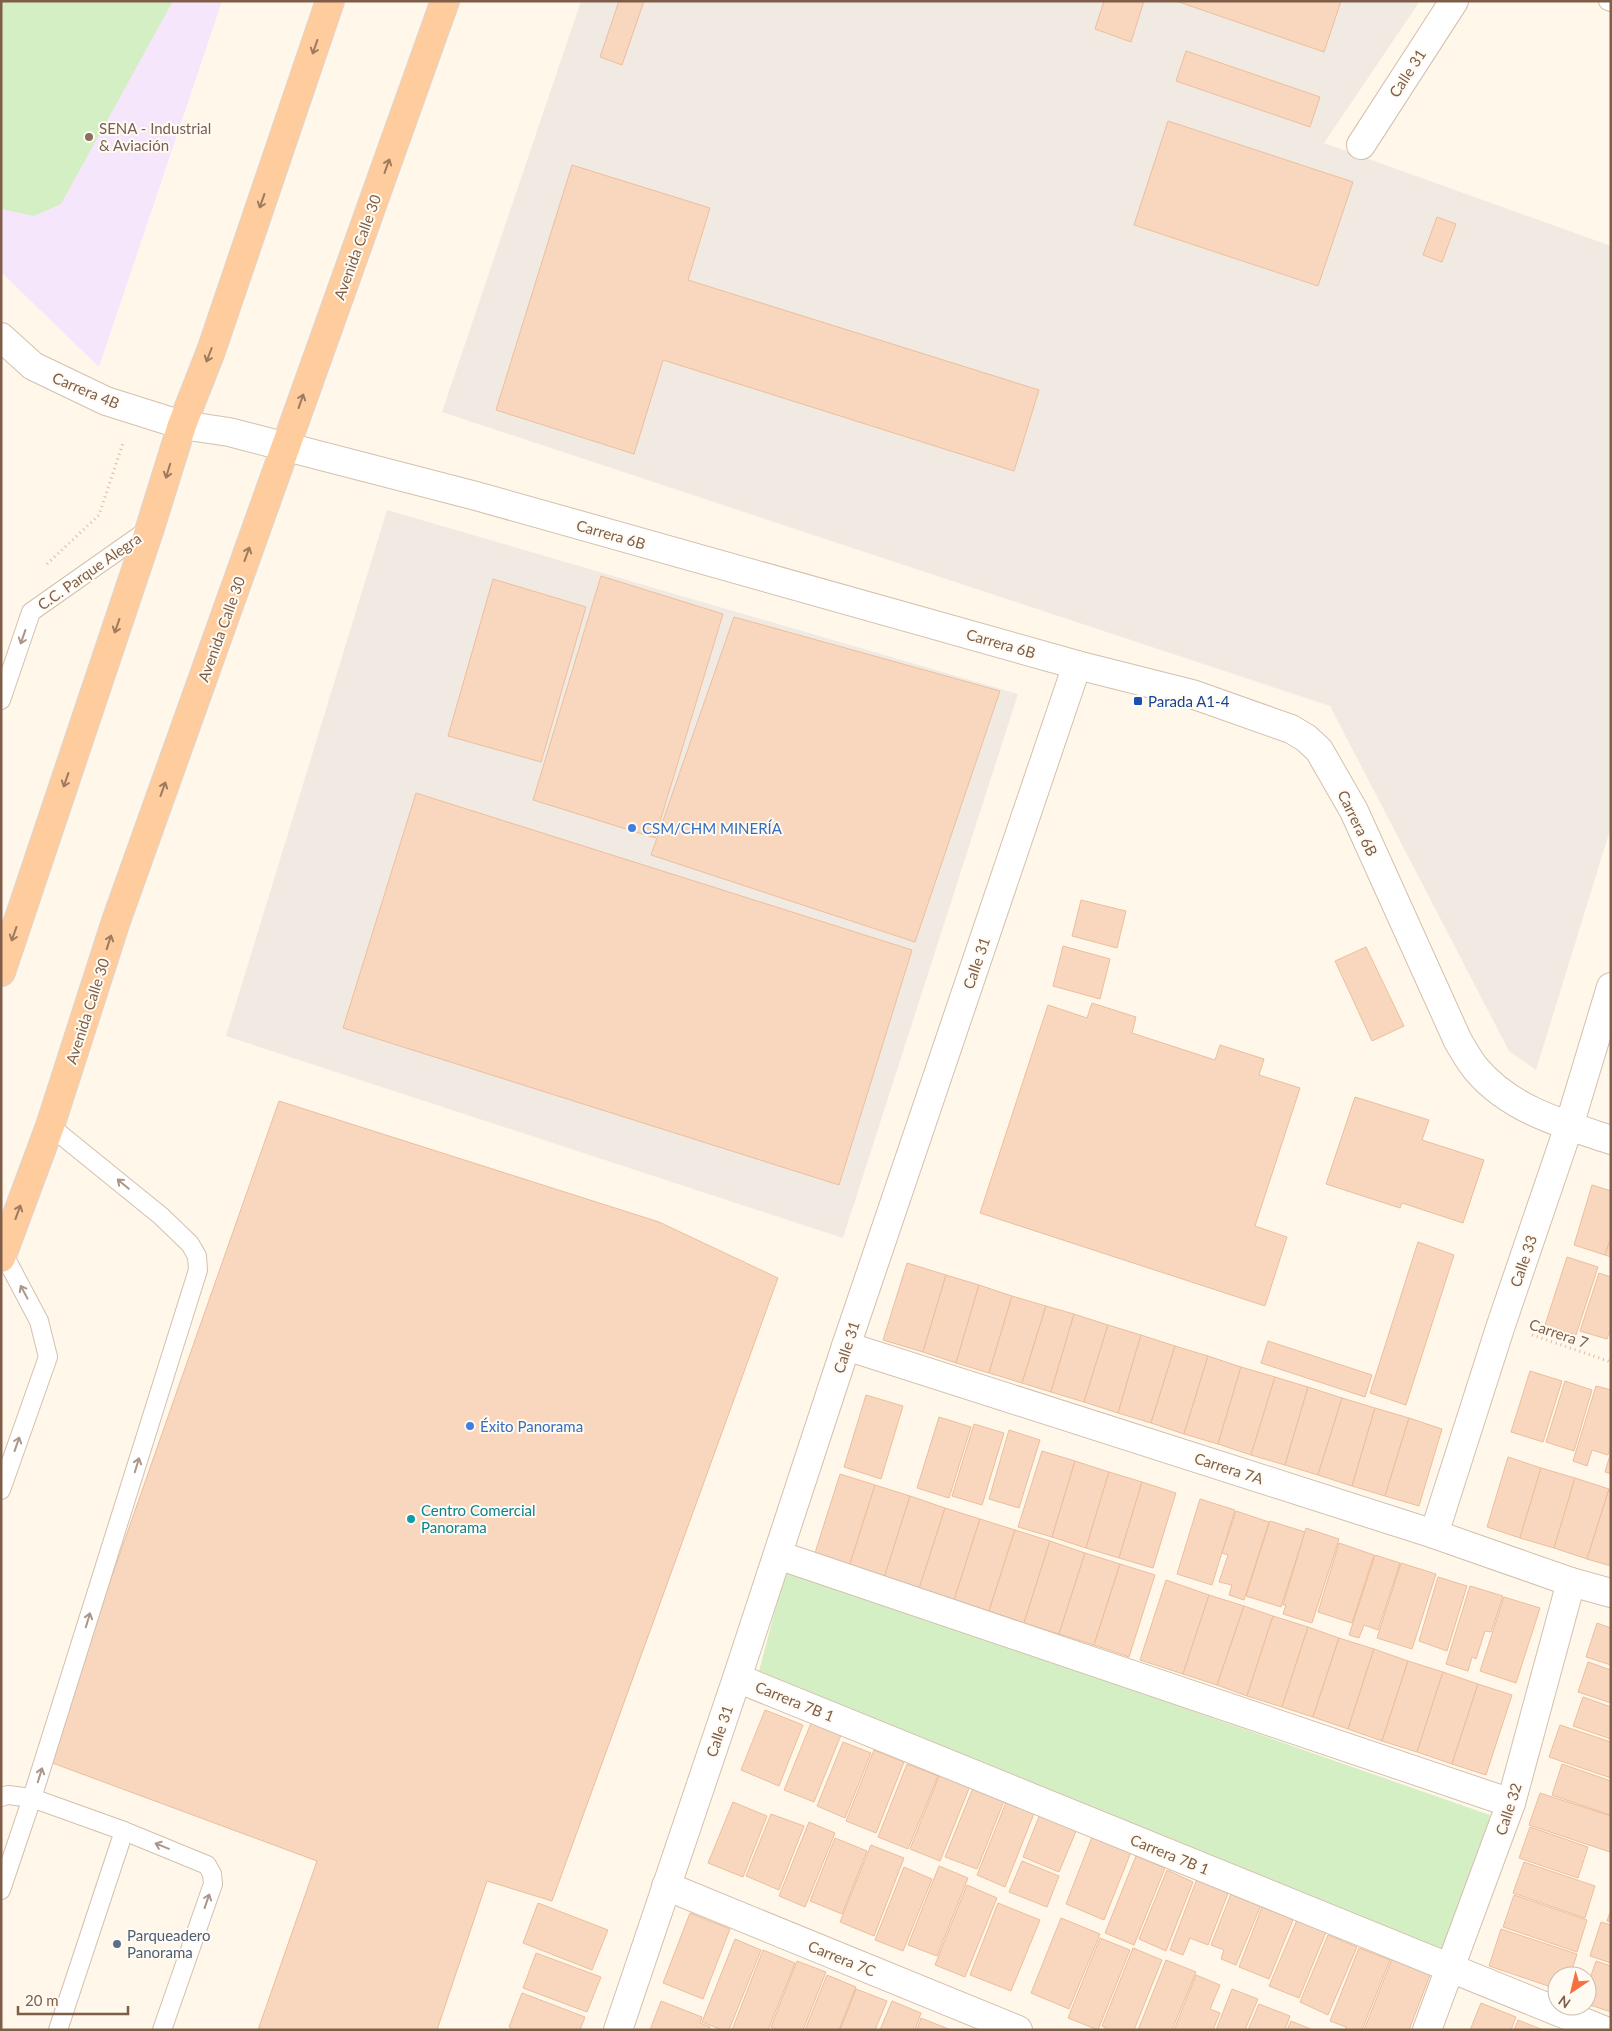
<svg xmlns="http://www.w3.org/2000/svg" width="1612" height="2031" viewBox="0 0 1612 2031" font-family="Lato,sans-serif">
  <rect width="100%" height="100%" fill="#fff7ea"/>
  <!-- industrial -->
  <g fill="#f0eae3">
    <path d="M581,1h839l-96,142 287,103v581l-75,243 -27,-19 -179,-345 -888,-294z"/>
    <path d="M387,510l631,184 -175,544 -617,-202z"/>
  </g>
  <!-- education -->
  <path fill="#f5e6fc" d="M1,1h221l-123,366 -98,-95z"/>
  <!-- green -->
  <g fill="#d5efc5">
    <path d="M1,1h172l-112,203 -27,12 -33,-7z"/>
    <path d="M786,1569l704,246 -36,142 -695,-286z"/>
  </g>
  <!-- building -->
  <g fill="#f8d7be" stroke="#edbe9c">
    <path d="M619,1h25l-22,64 -22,-8z"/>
    <path d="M1104,1h40l-13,41 -36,-13z"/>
    <path d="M1176,1h165l-17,51z"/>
    <path d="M1186,51l134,46 -10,30 -134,-46z"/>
    <path d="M1168,121l185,61 -35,104 -184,-61z"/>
    <path d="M572,165l138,43 -22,72 351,110 -25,81 -351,-111 -29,94 -138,-44z"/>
    <path d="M1437,217l19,7 -14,38 -19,-7z"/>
    <path d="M601,576l122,38 -68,224 -122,-38z"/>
    <path d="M493,579l93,28 -45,155 -93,-26z"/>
    <path d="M734,617l266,74 -85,251 -264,-87z"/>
    <path d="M416,793l496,157 -73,235 -496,-157z"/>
    <path d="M1081,900l45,11 -9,37 -45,-12z"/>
    <path d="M1063,946l47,13 -10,40 -47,-13z"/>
    <path d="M1366,947l38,79 -32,15 -37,-80z"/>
    <path d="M1092,1003l44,14 -4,16 83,27 5,-15 44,14 -5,16 41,13 -45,138 32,11 -22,69 -285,-93 68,-208 39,13z"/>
    <path d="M1355,1097l74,23 -7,20 62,20 -21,63 -61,-20 -2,5 -74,-24z"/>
    <path d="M279,1101l380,121 119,56 -226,623 -65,-20 -50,149h-179l59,-169 -270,-100z"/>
    <path d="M1592,1185l19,6v46l-6,18 -31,-10z"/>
    <path d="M1611,1237v20l-6,-2z"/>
    <path d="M1418,1242l36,13 -48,150 -36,-12z"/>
    <path d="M1567,1257l31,10 -22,68 -31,-10z"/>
    <path d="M907,1263l39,12 -23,77 -40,-12z"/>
    <path d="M1599,1273l12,4v51l-4,11 -27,-8z"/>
    <path d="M946,1275l33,10 -23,78 -33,-11z"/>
    <path d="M979,1285l33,11 -23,77 -33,-10z"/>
    <path d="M1012,1296l34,10 -24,77 -33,-10z"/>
    <path d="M1046,1306l28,8 -23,78 -29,-9z"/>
    <path d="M1074,1314l34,11 -24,77 -33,-10z"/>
    <path d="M1108,1325l33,10 -23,78 -34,-11z"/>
    <path d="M1141,1335l34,11 -24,77 -33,-10z"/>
    <path d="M1268,1341l104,34 -7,22 -104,-34z"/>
    <path d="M1175,1346l33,10 -24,78 -33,-11z"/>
    <path d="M1208,1356l33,11 -23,77 -34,-10z"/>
    <path d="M1241,1367l34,10 -24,78 -33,-11z"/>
    <path d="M1530,1371l32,10 -19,61 -32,-10z"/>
    <path d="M1275,1377l33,10 -23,78 -34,-10z"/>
    <path d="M1565,1381l27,9 -18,61 -28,-9z"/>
    <path d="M1596,1386l15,4v55l-3,10 -16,-5 -5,16 -14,-5z"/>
    <path d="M1308,1387l34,11 -24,77 -33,-10z"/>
    <path d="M866,1395l37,11 -22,73 -37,-12z"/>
    <path d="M1342,1398l33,10 -23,78 -34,-11z"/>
    <path d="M1375,1408l34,10 -24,78 -33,-10z"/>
    <path d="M939,1417l32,10 -22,71 -32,-10z"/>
    <path d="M1409,1418l33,11 -23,77 -34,-10z"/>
    <path d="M974,1424l30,9 -22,72 -30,-9z"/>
    <path d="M1009,1430l31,10 -21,68 -30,-9z"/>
    <path d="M1042,1451l33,10 -23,76 -34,-10z"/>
    <path d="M1611,1452v22l-6,-2z"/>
    <path d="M1508,1457l33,11 -21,70 -33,-11z"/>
    <path d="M1075,1461l34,11 -23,76 -34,-11z"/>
    <path d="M1541,1468l34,10 -21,70 -34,-10z"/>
    <path d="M1109,1472l33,10 -23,76 -33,-10z"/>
    <path d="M840,1474l35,11 -26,82 -35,-11z"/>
    <path d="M1575,1478l34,11 -22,70 -33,-11z"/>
    <path d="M1142,1482l34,11 -23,75 -34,-10z"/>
    <path d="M875,1485l35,11 -26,82 -35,-11z"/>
    <path d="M1609,1489l2,1v76l-24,-7z"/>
    <path d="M910,1496l35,12 -26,81 -35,-11z"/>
    <path d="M1200,1499l35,11 -23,75 -35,-11z"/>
    <path d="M945,1508l35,11 -26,81 -35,-11z"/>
    <path d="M1236,1511l33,11 -25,78 -15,-5 3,-10 -13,-3 9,-27 -6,-2z"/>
    <path d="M980,1519l35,11 -26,81 -35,-11z"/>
    <path d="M1270,1521l35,11 -24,75 -35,-11z"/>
    <path d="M1306,1528l33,11 -27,84 -29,-9 3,-9h-3z"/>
    <path d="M1015,1530l35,11 -26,82 -35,-12z"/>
    <path d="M1050,1541l35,12 -26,81 -35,-11z"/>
    <path d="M1339,1543l35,12 -22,68 -34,-11z"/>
    <path d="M1085,1553l35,11 -26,81 -35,-11z"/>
    <path d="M1375,1555l25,8 -22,67 -14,-5 -5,13 -10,-3z"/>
    <path d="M1401,1563l35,11 -24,75 -35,-11z"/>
    <path d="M1120,1564l35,11 -26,82 -35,-12z"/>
    <path d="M1438,1577l29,9 -20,65 -28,-10z"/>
    <path d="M1166,1580l43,15 -26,79 -43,-14z"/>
    <path d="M1470,1586l33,10 -12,36 -6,-1 -9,28 -4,-2 -4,14 -22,-7z"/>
    <path d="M1209,1595l35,11 -27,79 -34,-11z"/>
    <path d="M1504,1597l36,11 -24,75 -36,-12z"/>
    <path d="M1244,1606l29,10 -26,80 -30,-11z"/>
    <path d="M1273,1616l35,11 -26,80 -35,-11z"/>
    <path d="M1597,1623l14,5v37l-25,-8z"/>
    <path d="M1308,1627l31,11 -26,79 -31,-10z"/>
    <path d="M1339,1638l35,11 -26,80 -35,-12z"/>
    <path d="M1374,1649l34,12 -26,80 -34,-12z"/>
    <path d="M1408,1661l35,11 -26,80 -35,-11z"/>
    <path d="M1588,1662l23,8v33l-33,-11z"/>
    <path d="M1443,1672l35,12 -26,80 -35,-12z"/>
    <path d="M1478,1684l34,11 -26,80 -34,-11z"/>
    <path d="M1583,1697l28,10v32l-38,-13z"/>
    <path d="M765,1710l38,15 -24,61 -38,-16z"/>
    <path d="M811,1723l30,12 -27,67 -30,-12z"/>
    <path d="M1560,1725l51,17v36l-62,-21z"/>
    <path d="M843,1742l28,11 -26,65 -28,-12z"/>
    <path d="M874,1750l30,12 -28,71 -30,-12z"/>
    <path d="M907,1764l31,12 -30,73 -30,-12z"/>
    <path d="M1562,1764l49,17 -1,34 -58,-20z"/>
    <path d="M940,1774l30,12 -30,75 -30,-12z"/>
    <path d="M975,1783l31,13 -29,73 -32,-12z"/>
    <path d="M1540,1793l71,23 -1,36 -81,-27z"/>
    <path d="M1007,1800l28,11 -30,76 -28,-12z"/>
    <path d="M733,1802l34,14 -24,61 -35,-14z"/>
    <path d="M771,1814l33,12 -25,64 -33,-14z"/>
    <path d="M1040,1814l37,15 -18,43 -36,-15z"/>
    <path d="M809,1822l26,11 -30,74 -26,-11z"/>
    <path d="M1530,1827l58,20 -10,31 -59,-20z"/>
    <path d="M1092,1837l39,15 -27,68 -38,-16z"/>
    <path d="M835,1838l32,13 -25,63 -32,-13z"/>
    <path d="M871,1845l33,13 -30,78 -34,-14z"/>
    <path d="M1136,1856l29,12 -31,77 -29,-12z"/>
    <path d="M1022,1861l37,15 -12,31 -38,-15z"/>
    <path d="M1524,1862l71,24 -10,32 -72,-25z"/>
    <path d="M939,1866l29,12 -31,78 -29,-11z"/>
    <path d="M904,1867l28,12 -29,72 -28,-11z"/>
    <path d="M1167,1870l26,12 -27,69 -27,-12z"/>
    <path d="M1197,1879l32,12 -21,54 -18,-7 -7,17 -13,-5z"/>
    <path d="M967,1885l30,13 -32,79 -30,-12z"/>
    <path d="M1231,1894l30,11 -25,60 -15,-6 3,-9 -13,-5z"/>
    <path d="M1514,1895l73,25 -10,32 -74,-25z"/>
    <path d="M538,1903l70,27 -16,40 -69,-27z"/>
    <path d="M998,1903l42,17 -29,71 -41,-16z"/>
    <path d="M1262,1907l31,13 -24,59 -30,-12z"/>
    <path d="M1611,1910v12l-4,-1z"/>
    <path d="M690,1913l40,16 -27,70 -40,-16z"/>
    <path d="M1061,1918l39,16 -31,75 -38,-16z"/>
    <path d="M1297,1920l29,12 -27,66 -30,-12z"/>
    <path d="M1601,1922l10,3v38l-21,-7z"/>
    <path d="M1501,1929l76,25 -7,22h-13v13l-68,-23z"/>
    <path d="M1328,1935l29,12 -29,68 -28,-13z"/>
    <path d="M1100,1938l30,12 -32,80 -30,-12z"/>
    <path d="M735,1939l26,11 -32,80h-7l-20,-8z"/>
    <path d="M1133,1948l29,12 -28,70h-24l-8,-4z"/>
    <path d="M1359,1948l31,12 -28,70h-17l1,-3 -16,-6z"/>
    <path d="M763,1950l32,13 -27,67h-36z"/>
    <path d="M536,1953l65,24 -14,35 -64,-24z"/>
    <path d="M1392,1959l38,16 -21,55h-45z"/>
    <path d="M1166,1960l30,12 -24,58h-34z"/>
    <path d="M797,1961l29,11 -23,58h-24l-8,-3z"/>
    <path d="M1596,1961l15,5v46l-24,-8v-17z"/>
    <path d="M1574,1969l15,6 -2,5v-4h-15z"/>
    <path d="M827,1975l29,12 -17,43h-34z"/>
    <path d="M1196,1975l24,10 -10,24 10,4 -7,17h-39z"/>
    <path d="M856,1989l31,12 -12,29h-35z"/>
    <path d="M1232,1989l26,10 -13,31h-29z"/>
    <path d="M522,1993l63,24 -5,13h-65l-6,-3z"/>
    <path d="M661,2001l41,16 -2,6 10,4 -1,3h-59z"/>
    <path d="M892,2001l29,12 -6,17h-35z"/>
    <path d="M1481,2003l35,14 -5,13h-41z"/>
    <path d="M1259,2004l31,12 -5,14h-37z"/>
    <path d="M921,2018l30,12h-34z"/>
    <path d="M1518,2020l25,10h-29z"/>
    <path d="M1291,2021l22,9h-26z"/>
  </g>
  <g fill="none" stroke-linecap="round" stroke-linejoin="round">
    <!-- service casing -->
    <g stroke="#d4c0ad" stroke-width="20">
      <g id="service">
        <path d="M1608,1l3,1"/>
        <path d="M1,700l30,-88 118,-83"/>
        <path d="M50,1126l111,90 29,28 7,12 1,14 -166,528 92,33 83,34 5,9 1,10 -51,146"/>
        <path d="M1,1490l47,-133 -9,-36 -36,-68"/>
        <path d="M1,1797l7,-2 24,3 -31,92"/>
        <path d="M58,2030l66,-199"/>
      </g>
    </g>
    <!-- minor casing -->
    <g stroke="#d4c0ad" stroke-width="30">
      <g id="minor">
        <path d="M1361,145l93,-144"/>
        <path d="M846,1346l588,188 137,48 40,11"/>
        <path d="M1434,1534l67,-209 68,-199 42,-139"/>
        <path d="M778,1555l733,248"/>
        <path d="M737,1678l866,352"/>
        <path d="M666,1886l352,144"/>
        <path d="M618,2030l119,-352 109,-332 231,-681"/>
        <path d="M1427,2030l84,-227 60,-221"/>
      </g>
    </g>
    <!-- tertiary casing -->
    <g stroke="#d4c0ad" stroke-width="30">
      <path id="tertiary" d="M1,337l32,29 73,35 76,24 47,7 247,64 601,169 115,29 99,35 15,9 13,12 35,61 104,230c6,10 12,21 19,29 34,40 86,54 134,70"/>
    </g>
    <!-- trunk casing -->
    <g stroke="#ddd5cf" stroke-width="30">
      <g id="trunk">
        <path d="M1,972l149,-444 32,-103 29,-74 119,-350"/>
        <path d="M1,1258l49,-132 66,-205 329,-920"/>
      </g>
    </g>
    <!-- path -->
    <g stroke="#debaa0" stroke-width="3" stroke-dasharray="1 4" stroke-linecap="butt">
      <path d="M47,564l52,-49 24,-72"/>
      <path d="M1532,1335l79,27"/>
    </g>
    <!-- service -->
    <use href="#service" stroke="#fff" stroke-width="18"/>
    <!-- minor -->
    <use href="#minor" stroke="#fff" stroke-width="28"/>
    <!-- tertiary -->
    <use href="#tertiary" stroke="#fff" stroke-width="28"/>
    <!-- trunk -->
    <use href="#trunk" stroke="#ffcc9e" stroke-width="28"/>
  </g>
  <!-- one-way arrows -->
  <defs><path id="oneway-shaft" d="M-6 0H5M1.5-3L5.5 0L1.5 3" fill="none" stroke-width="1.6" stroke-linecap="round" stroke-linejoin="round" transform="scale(1.25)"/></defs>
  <g stroke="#9e7a5e">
    <use href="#oneway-shaft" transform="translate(315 47) rotate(109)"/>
    <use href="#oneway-shaft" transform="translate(387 166) rotate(-70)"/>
    <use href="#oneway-shaft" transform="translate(262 201) rotate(109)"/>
    <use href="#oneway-shaft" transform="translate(209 355) rotate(111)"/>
    <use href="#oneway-shaft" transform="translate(301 401) rotate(-71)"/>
    <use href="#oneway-shaft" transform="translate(168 471) rotate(107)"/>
    <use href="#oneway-shaft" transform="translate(247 554) rotate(-70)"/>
    <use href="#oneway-shaft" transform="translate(117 626) rotate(109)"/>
    <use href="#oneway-shaft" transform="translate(66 780) rotate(109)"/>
    <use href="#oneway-shaft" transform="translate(163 789) rotate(-70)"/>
    <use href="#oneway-shaft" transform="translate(14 934) rotate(109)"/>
    <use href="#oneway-shaft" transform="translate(109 942) rotate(-72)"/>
    <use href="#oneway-shaft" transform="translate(18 1212) rotate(-70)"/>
  </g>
  <g stroke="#ab9688">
    <use href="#oneway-shaft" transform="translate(23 637) rotate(109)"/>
    <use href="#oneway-shaft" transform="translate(123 1184) rotate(-140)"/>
    <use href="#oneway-shaft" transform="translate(24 1292) rotate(-118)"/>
    <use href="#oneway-shaft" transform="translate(17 1444) rotate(-71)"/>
    <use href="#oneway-shaft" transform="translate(137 1465) rotate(-73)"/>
    <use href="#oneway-shaft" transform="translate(88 1620) rotate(-73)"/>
    <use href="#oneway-shaft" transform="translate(40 1775) rotate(-73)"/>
    <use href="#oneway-shaft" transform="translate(162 1846) rotate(-158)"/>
    <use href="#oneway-shaft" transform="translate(207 1901) rotate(-71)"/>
  </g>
  <!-- markers -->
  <circle fill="#8d6e63" stroke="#fffbf3" stroke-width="2" cx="89" cy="137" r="5"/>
  <rect fill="#1a4fb4" stroke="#fffbf3" stroke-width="2" x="1133" y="696" width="10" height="10" rx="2.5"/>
  <g fill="#3f7fe0" stroke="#fffbf3" stroke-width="2">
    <circle cx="632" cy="828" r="5"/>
    <circle cx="470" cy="1426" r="5"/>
  </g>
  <circle fill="#0f9aa8" stroke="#fffbf3" stroke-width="2" cx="411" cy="1519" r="5"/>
  <circle fill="#5c6f8a" stroke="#fffbf3" stroke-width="2" cx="117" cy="1944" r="5"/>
  <g text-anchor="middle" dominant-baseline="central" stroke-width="4" stroke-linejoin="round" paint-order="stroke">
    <!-- street labels -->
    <g font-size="15" fill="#7e5e48" stroke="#fffbf3">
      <text transform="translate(1407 73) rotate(-57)">Calle 31</text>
      <text transform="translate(357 247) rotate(-70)">Avenida Calle 30</text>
      <text transform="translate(86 390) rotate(23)">Carrera 4B</text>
      <text transform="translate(611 534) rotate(16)">Carrera 6B</text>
      <text transform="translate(89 571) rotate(-35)">C.C. Parque Alegra</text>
      <text transform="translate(221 629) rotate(-70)">Avenida Calle 30</text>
      <text transform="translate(1001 643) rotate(16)">Carrera 6B</text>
      <text transform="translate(1358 823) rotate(64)">Carrera 6B</text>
      <text transform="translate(976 963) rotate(-71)">Calle 31</text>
      <text transform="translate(87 1011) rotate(-72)">Avenida Calle 30</text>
      <text transform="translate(1523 1261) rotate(-71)">Calle 33</text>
      <text transform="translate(1559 1333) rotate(19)">Carrera 7</text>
      <text transform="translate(846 1347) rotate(-72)">Calle 31</text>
      <text transform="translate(1229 1468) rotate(18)">Carrera 7A</text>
      <text transform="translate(795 1701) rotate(22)">Carrera 7B 1</text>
      <text transform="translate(719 1731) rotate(-71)">Calle 31</text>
      <text transform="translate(1508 1809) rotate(-72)">Calle 32</text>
      <text transform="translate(1170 1854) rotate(22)">Carrera 7B 1</text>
      <text transform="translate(842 1958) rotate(22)">Carrera 7C</text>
    </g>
    <!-- education labels -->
    <g font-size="15" fill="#785e54" stroke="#fffbf3" text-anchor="start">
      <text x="99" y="128">SENA - Industrial<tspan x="99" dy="17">&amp; Aviación</tspan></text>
    </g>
    <!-- transit labels -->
    <g font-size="15" fill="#164399" stroke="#fffbf3" text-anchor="start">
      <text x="1148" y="701">Parada A1-4</text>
    </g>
    <!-- shop labels -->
    <g font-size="15" fill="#366cbe" stroke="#fffbf3" text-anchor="start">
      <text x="642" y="828">CSM/CHM MINERÍA</text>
      <text x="480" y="1426">Éxito Panorama</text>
    </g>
    <!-- culture labels -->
    <g font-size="15" fill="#0d838f" stroke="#fffbf3" text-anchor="start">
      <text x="421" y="1510">Centro Comercial<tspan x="421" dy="17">Panorama</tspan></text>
    </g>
    <!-- service labels -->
    <g font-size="15" fill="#4e5e75" stroke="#fffbf3" text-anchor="start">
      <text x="127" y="1935">Parqueadero<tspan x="127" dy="17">Panorama</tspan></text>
    </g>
  </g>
  <!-- border -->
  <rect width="1612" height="2031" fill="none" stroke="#7e5e48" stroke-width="5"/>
  <!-- north arrow -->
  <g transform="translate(1572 1991) rotate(215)"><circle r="24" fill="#fffbf3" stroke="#cbbcaf"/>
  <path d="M0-4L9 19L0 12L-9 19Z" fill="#f67142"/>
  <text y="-8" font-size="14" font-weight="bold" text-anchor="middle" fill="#7e5e48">N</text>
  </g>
  <!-- scale -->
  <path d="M18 2006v8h110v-8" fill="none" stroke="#7e5e48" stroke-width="2.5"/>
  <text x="25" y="2006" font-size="15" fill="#7e5e48" stroke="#fffbf3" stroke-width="4" paint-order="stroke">20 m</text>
</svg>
